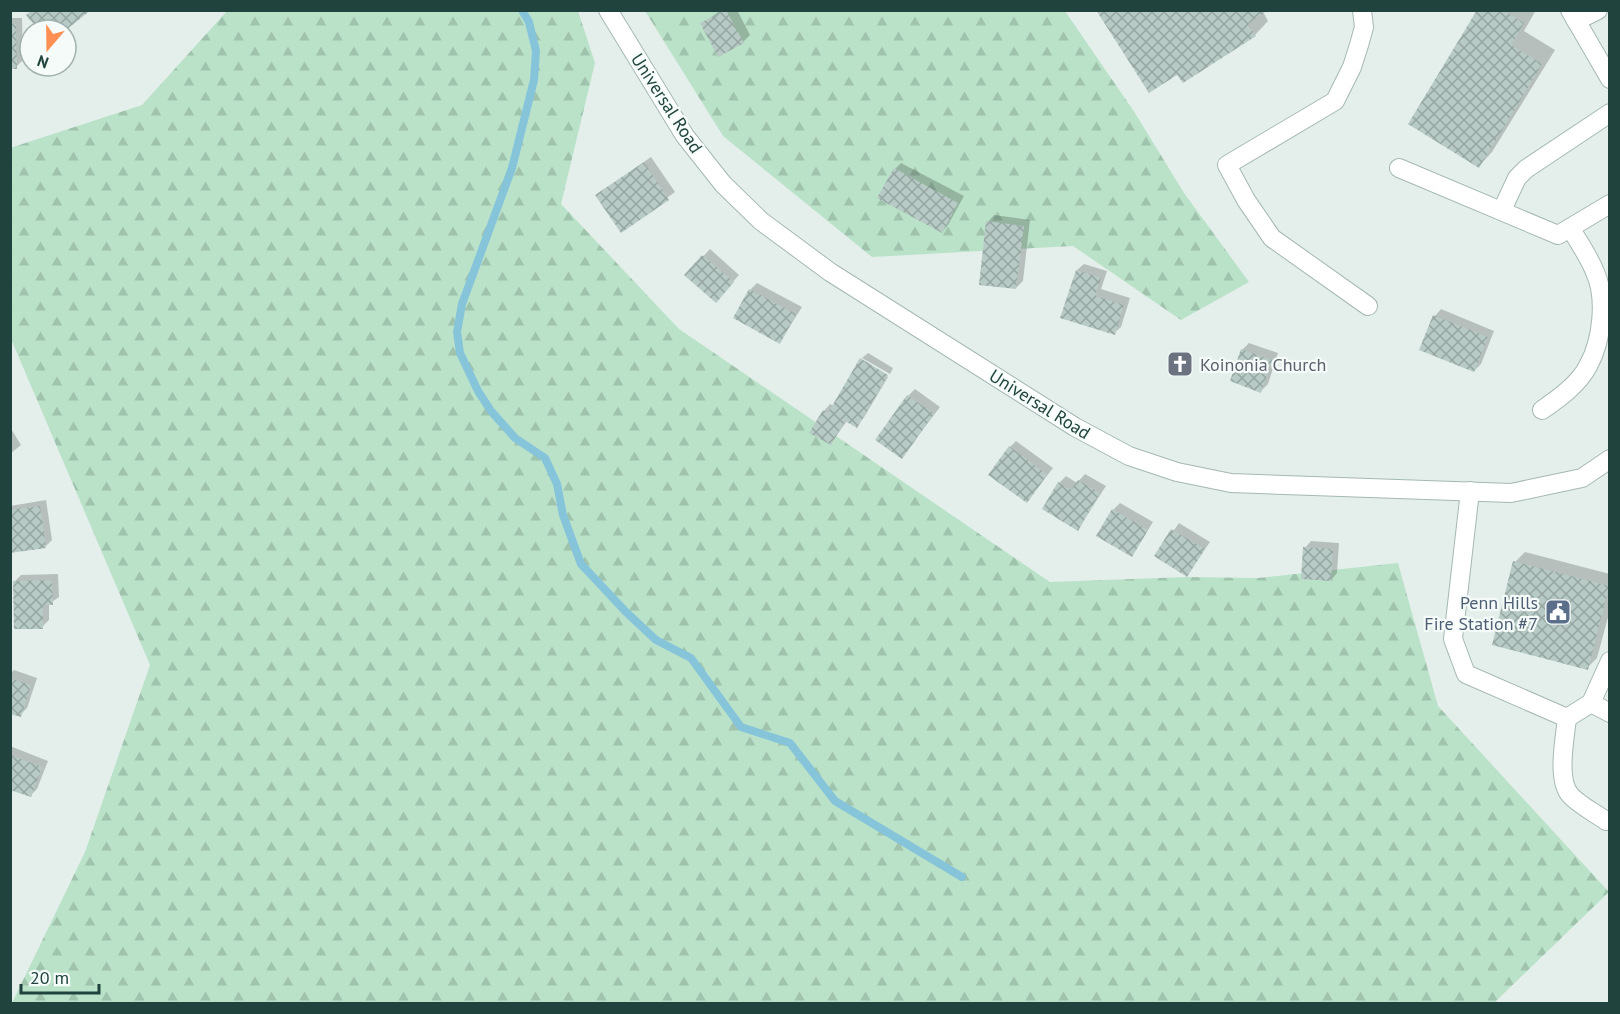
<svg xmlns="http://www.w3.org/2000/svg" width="1620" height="1014" viewBox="0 0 1620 1014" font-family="'PT Sans',sans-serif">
  <defs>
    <pattern id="forest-firs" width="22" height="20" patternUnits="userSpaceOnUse" patternTransform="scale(1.5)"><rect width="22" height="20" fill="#bae2c9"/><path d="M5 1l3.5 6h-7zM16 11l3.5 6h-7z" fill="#a0c3ae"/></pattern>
    <pattern id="building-cross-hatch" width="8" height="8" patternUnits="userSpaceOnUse" patternTransform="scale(1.5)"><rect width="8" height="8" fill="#b8cac5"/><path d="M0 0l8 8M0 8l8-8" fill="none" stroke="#95a6a1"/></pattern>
  </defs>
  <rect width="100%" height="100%" fill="#e4efeb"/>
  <!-- forest -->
  <g fill="url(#forest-firs)">
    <path d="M227,11h351l17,52 -34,141 118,125 371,253 137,-5 71,1 140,-15 40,143 171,186 -115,111h-1482l73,-151 65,-187 -139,-326 -1,-191 132,-43z"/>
    <path d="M645,11h420l70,102 49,80 65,89 -68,38 -108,-74 -201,11 -149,-121z"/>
  </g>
  <!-- shadow -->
  <g fill="#0003">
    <path d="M721,10h16l13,25 -7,7 -41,-18z"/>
    <path d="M1479,10h57l-12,21 31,19 -63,102 -13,14z"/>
    <path d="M1263,12l5,9 -13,14 -78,38z"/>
    <path d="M10,18h12l1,42 -7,7h-6z"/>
    <path d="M651,157l24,35 -54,39 -24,-36z"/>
    <path d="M901,163l63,33 -16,29 -6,7 -47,-63z"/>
    <path d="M994,215l36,5 -7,61 -7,7 -28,-66z"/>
    <path d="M710,249l29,26 -17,19 -36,-19z"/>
    <path d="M1084,264l23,7 -6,18 29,9 -9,29 -7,6 -37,-63z"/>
    <path d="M757,283l45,24 -22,35 -30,-52z"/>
    <path d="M1441,309l53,22 -13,33 -7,7 -39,-55z"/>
    <path d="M1249,343l29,10 -10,31 -7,7 -19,-41z"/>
    <path d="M868,353l25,15 -3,6 -28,-16z"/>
    <path d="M861,361l27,16 -25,42 -7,7 -9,-5 -16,22 -7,-32 6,-7 4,2z"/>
    <path d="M915,389l25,18 -38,50 6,-61z"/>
    <path d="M10,427l11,18 -11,9z"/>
    <path d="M1016,441l37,27 -20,26 -23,-47z"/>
    <path d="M1085,474l21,12 -28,43 -19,-46 7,-7 11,7z"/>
    <path d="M46,500l6,40 -7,7 -35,-4v-37z"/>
    <path d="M1120,503l33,19 -21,34 -19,-46z"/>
    <path d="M1179,523l31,19 -23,33 -31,-19z"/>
    <path d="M1311,541l28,2 -2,30 -6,7 -26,-32z"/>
    <path d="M1525,552l85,22v36l-13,48 -10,10 -72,-106z"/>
    <path d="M58,574l1,23 -10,7v16l-7,7 -27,-46 6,-6z"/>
    <path d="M14,670l23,8 -10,30 -7,7 -10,-3v-38z"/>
    <path d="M10,746l38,15 -11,28 -7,7 -20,-8z"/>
  </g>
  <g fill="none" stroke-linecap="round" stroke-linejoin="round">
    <!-- stream -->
    <path stroke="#86c4da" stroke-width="8" d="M522,10l7,12 7,29 -2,29 -22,88 -50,136 -5,28 3,21 18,38 13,20 24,27 30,20 12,26 6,31 18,49 45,48 30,28 35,18 50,69 49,16 45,58 127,76"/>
  </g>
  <!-- building -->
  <g fill="url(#building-cross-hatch)">
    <path d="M32,10h59l-25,20h-28l-12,-15z"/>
    <path d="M726,10l18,33 -26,14 -18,-34z"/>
    <path d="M1096,10h172l-20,14 8,12 -73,47 -6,-8 -28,18z"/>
    <path d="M1477,10h26l21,13 -13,22 31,19 -63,104 -71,-44z"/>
    <path d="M10,24h6l1,45h-7z"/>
    <path d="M644,162l25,38 -48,33 -26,-38z"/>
    <path d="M894,168l64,35 -16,30 -65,-35z"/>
    <path d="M986,221l38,5 -8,63 -37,-4z"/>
    <path d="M702,255l32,27 -18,21 -32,-28z"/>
    <path d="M1076,270l25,8 -6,18 29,9 -9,30 -55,-17z"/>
    <path d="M749,289l47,25 -16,30 -47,-26z"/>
    <path d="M1433,315l55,22 -14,35 -55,-22z"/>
    <path d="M1241,349l31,11 -11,33 -31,-12z"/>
    <path d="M860,358l28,17 -31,53 -12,-7 -14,24 -22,-12 14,-23 5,3z"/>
    <path d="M907,395l27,19 -32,45 -27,-19z"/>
    <path d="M1009,446l38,29 -20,28 -39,-28z"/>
    <path d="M1078,480l22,13 -22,38 -36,-22 16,-27 13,8z"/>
    <path d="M40,506l6,42 -36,5v-43z"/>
    <path d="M1112,509l36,21 -16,27 -36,-21z"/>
    <path d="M1171,529l34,20 -18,28 -33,-21z"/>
    <path d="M1303,547l30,2 -2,32 -30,-2z"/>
    <path d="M1513,561l96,25 -21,84 -96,-25z"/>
    <path d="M52,580l1,25h-10v24h-29l-1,-48z"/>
    <path d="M10,678l21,7 -10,32 -11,-3z"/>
    <path d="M10,755l32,12 -11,30 -21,-7z"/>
  </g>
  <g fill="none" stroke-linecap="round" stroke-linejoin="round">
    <!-- minor casing -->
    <g stroke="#a5b8b4" stroke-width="20">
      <g id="minor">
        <path d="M608,10l77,126 38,48 38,37 69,51 245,155 54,29 48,16 54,11 280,10 71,-15 28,-19"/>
        <path d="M1362,10l2,17 -5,18 -7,22 -17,34 -108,64 19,35 26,38 96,68"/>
        <path d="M1570,10l40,69"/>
        <path d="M1576,21l22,-11"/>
        <path d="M1399,168l159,67 52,-31"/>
        <path d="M1502,210l15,-32 9,-9 84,-56"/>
        <path d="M1542,410c16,-11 37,-26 46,-44 14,-25 19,-67 7,-94 -6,-15 -16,-30 -25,-44"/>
        <path d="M1470,491l-17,148 13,35 101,44 24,-15 19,-42"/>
        <path d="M1591,703l19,10"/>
        <path d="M1567,718c-2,20 -11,63 4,78 10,10 24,17 35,25"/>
      </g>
    </g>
    <!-- minor -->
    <use href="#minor" stroke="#fff" stroke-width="18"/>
  </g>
  <!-- icons -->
  <defs>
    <g id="church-square" transform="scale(1.35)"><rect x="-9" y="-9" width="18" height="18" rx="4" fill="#6b7280" stroke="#f5fbf8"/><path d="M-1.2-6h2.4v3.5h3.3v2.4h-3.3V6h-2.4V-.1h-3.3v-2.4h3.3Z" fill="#fff"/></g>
    <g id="civic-square" transform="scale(1.35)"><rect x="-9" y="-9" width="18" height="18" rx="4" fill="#5c6f8a" stroke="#f5fbf8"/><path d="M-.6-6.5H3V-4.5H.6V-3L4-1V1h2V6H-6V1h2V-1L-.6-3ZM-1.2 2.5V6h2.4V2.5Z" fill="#fff"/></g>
  </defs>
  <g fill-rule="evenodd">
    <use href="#church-square" x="1180" y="364"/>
    <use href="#civic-square" x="1558" y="612"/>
  </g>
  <g text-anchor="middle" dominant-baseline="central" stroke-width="4.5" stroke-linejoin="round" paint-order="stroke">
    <!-- street labels -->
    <g font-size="18" fill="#20433e" stroke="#f5fbf8">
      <text transform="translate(667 103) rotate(57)">Universal Road</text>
      <text transform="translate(1040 404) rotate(32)">Universal Road</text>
    </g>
    <!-- worship labels -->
    <g font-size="18" fill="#5b616d" stroke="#f5fbf8" text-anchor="start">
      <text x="1200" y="364">Koinonia Church</text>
    </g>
    <!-- service labels -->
    <g font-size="18" fill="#4e5e75" stroke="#f5fbf8" text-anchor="end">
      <text x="1538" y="602">Penn Hills<tspan x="1538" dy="21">Fire Station #7</tspan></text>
    </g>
  </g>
  <!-- border -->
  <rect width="1620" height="1014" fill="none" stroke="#20433e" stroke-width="24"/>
  <!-- north arrow -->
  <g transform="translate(48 48) rotate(200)"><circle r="28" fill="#f5fbf8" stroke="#a0b1ae" stroke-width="1.5"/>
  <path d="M0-4.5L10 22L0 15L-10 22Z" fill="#ff8f52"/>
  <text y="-9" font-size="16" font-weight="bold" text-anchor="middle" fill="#20433e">N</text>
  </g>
  <!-- scale -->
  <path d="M21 984v9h78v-9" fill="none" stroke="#20433e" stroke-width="3"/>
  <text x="30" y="984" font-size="18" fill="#20433e" stroke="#f5fbf8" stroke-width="4.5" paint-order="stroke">20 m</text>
</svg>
